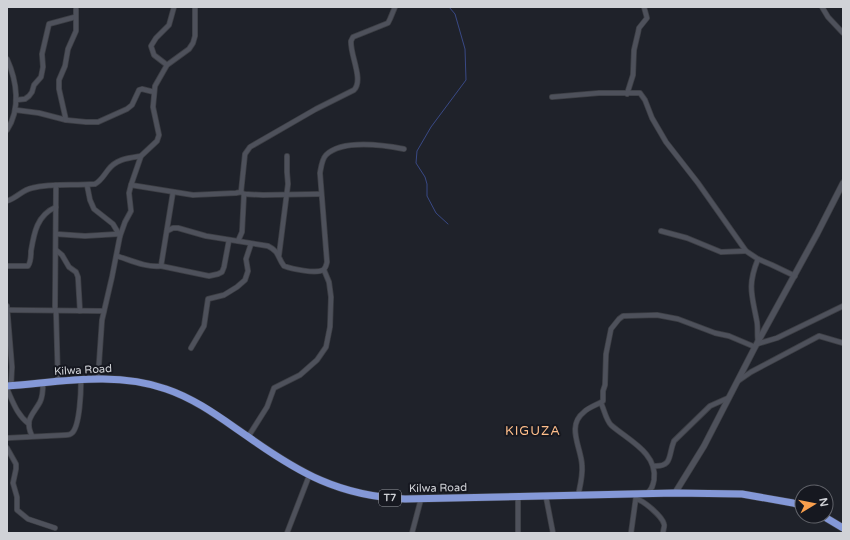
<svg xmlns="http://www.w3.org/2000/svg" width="850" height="540" viewBox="0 0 850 540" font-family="'Varela Round',sans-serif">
  <rect width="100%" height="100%" fill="#1f222a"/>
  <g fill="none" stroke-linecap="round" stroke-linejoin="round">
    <!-- stream -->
    <path stroke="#394985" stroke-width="1" d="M448,224l-12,-11 -9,-17v-12l-2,-7 -9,-14 1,-12 14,-24 35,-47 -1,-31 -10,-35 -6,-7"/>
    <!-- minor casing -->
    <g stroke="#3d3f45" stroke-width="6">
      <g id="minor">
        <path d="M822,7l6,10 15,16"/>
        <path d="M7,59c10,22 14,50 0,71"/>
        <path d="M167,65l-13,-10 -3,-9 5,-8 13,-13 5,-18"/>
        <path d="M627,94l6,-19 1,-25 4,-17 1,-5 8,-10 -3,-11"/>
        <path d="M552,97l47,-4h41l5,7 7,18 14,24 32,41 48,68 12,8 14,6 23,11"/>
        <path d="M16,100l9,-1 4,-3 3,-4 2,-7 7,-8 2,-10 -1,-13 7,-30 26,-7"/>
        <path d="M16,110l23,3 27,7 20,2h12l29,-13 5,-4 7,-15 3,-1 12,3"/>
        <path d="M66,120l-7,-31v-9l6,-14 3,-17 8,-18v-22"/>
        <path d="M87,185l3,15 4,9 19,15 7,12"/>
        <path d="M131,185l62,10 43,-2 5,-1 3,2 19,1 58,-1"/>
        <path d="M241,192l4,-38 5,-7 66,-38 38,-19c10,-10 -4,-35 -3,-49l2,-4 35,-14 2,-4 5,-12"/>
        <path d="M7,201c10,-3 15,-11 25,-13 21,-5 42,-2 63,-4 6,-3 9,-9 13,-14 8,-11 20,-12 33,-14"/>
        <path d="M167,231l6,-3h5l28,8 62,10c12,6 9,11 16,20 8,3 32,8 39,4 3,-2 3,-4 4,-8l-7,-89c1,-6 2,-14 6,-18 16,-16 58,-10 78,-6"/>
        <path d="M661,231l26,7 34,14 25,-1"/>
        <path d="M56,234l29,2 33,-2"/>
        <path d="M238,241l4,-9 2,-38"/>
        <path d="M56,250l6,5 7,12 7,5 2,5 2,34"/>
        <path d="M279,255l9,-71 -1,-12v-16"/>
        <path d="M117,256c13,4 30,12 44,10l12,-74"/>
        <path d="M758,259c-11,27 -6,36 -1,63 1,6 0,13 1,19"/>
        <path d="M7,266h21c3,-4 3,-10 3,-15 3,-18 6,-36 25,-44"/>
        <path d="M161,266l48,10 9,-2 4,-2 2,-5 5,-27"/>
        <path d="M7,306l5,61 -1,19"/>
        <path d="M7,310l97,1"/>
        <path d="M55,310l1,-125"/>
        <path d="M56,310l2,72"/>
        <path d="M757,344l20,-6 66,-32"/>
        <path d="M191,348l13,-22 4,-27 16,-4 13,-8 8,-7 3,-9 -2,-12 5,-15"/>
        <path d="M98,378l4,-58 10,-43 8,-41 5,-14 6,-11 -2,-18 2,-8 10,-29 16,-15 2,-6 -6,-28 2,-21 12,-21 22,-16 4,-6 2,-7v-29"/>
        <path d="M738,381l13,-9 68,-36 24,7"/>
        <path d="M7,389c6,13 10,26 22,35"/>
        <path d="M601,403c3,6 5,17 10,22 17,15 47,28 43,55 -1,5 -2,10 -7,13"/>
        <path d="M32,436c-8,-17 1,-21 8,-34 3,-6 3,-13 3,-19"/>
        <path d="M248,437l19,-30 7,-19 26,-13 17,-15 9,-13 4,-20 1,-30 -2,-15 -5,-12"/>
        <path d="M7,438l59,-3c3,0 4,0 6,-2 8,-7 9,-43 9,-53"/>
        <path d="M7,448l9,16v5l-3,14 4,14v13l11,9 27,9"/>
        <path d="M654,466c19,1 14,-11 20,-25l36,-35 18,-8"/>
        <path d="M578,496c2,-10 5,-20 4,-31 -1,-18 -16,-39 2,-53 5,-5 13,-7 19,-11v-10l2,-6 1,-31 5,-25 8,-10 4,-3 34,-1 21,4 37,14 14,3 26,11"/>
        <path d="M546,497l7,36"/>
        <path d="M636,499c7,1 26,17 28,25 1,2 -1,6 -1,9"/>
        <path d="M287,533l22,-57"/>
        <path d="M412,533l9,-34"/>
        <path d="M518,533v-36"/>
        <path d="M631,533l5,-36"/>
      </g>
    </g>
    <!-- tertiary casing -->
    <g stroke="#3d3f45" stroke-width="7">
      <path id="tertiary" d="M675,493l29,-47 51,-99 62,-113 26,-51"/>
    </g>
    <!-- trunk casing -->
    <g stroke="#3d3f45" stroke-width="8">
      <g id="trunk">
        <path d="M7,386c53,-4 108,-15 159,3 30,10 56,30 81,47 52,37 92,60 158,63l270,-6 67,1 51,9 9,3"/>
        <path d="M823,516l20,12"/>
      </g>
    </g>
    <!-- minor -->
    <use href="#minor" stroke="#4e515b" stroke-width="4.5"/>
    <!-- tertiary -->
    <use href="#tertiary" stroke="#4e515b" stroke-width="5.5"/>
    <!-- trunk -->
    <use href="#trunk" stroke="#8498d7" stroke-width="7"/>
  </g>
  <g text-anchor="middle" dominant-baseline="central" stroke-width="4" stroke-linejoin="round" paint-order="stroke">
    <!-- shield labels -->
    <rect fill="#161820" stroke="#989aa0" stroke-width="1" x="379" y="490" width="22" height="16" rx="3"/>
    <g font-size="10" font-weight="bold" fill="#d0d2d7">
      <text x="390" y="498">T7</text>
    </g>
    <!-- street labels -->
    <g font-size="11" fill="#d0d2d7" stroke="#161820">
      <text transform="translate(83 370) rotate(-3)">Kilwa Road</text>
      <text transform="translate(438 488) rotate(-1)">Kilwa Road</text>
    </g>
    <!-- quarter labels -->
    <g font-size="13" letter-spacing="1" fill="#ffbf8b" stroke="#161820">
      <text x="533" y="431">KIGUZA</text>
    </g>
  </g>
  <!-- border -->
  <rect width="850" height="540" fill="none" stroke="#d0d2d7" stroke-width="16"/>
  <!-- north arrow -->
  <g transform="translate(814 504) rotate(80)"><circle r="19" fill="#161820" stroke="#606269"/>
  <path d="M0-3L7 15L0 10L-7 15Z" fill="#f99f4d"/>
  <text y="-6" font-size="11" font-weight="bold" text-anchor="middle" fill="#d0d2d7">N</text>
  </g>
</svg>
